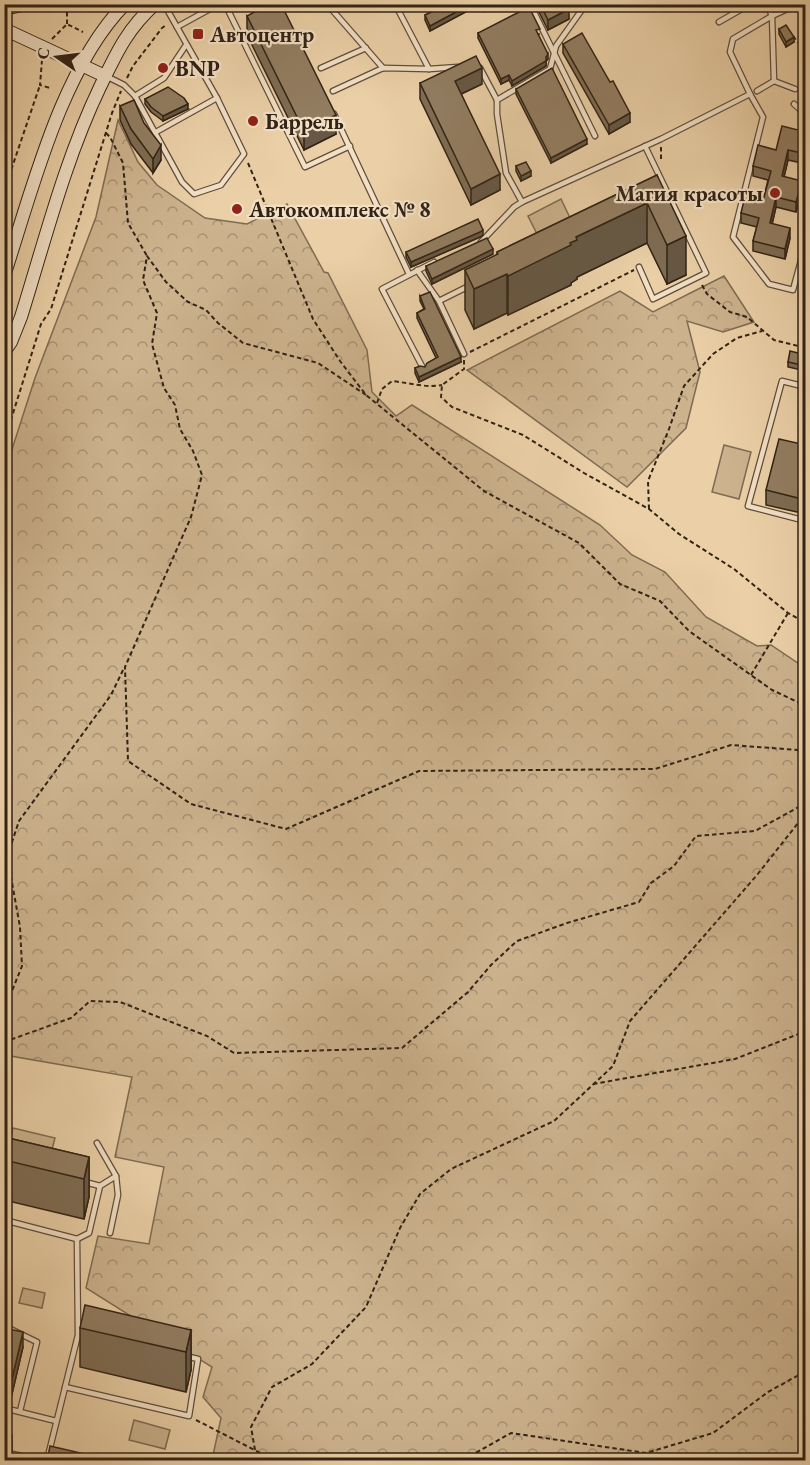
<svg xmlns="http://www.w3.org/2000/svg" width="810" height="1465" viewBox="0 0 810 1465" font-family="'EB Garamond',serif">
  <defs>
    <pattern id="forest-crowns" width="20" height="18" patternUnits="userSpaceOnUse" patternTransform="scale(1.5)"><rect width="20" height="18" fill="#ccb38e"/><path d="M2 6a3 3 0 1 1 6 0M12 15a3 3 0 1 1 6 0" fill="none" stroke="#a69173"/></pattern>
  </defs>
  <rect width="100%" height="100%" fill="#ebd0a7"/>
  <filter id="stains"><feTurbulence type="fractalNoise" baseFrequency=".00333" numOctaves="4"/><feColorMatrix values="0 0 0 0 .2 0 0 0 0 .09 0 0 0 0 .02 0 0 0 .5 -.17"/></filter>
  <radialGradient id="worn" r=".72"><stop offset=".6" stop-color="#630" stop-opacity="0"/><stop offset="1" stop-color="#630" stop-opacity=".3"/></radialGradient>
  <!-- forest -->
  <g fill="url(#forest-crowns)" stroke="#7f6b52" stroke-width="1.5">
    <path d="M118,120l20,42 19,23 48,33 42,6 40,-20 37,68 4,1 39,77 5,42 24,24 16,-11 188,120 32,30 33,17 41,45 51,29 14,-1 34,23v792h-593l9,-42 -18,-21 9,-30 -126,-79 12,-52 51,8 15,-77 -49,-10 17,-80 -127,-22v-584l30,-93 61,-161z"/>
    <path d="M724,276l30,46 -31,10 -36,-11 13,51 -14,56 -59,59 -160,-117 153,-79 33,21z"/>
  </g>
  <!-- pitch -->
  <g fill="#ccb38e" stroke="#7f6b52" stroke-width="1.5">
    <path d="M561,199l10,21 -33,16 -10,-20z"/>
    <path d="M724,445l27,7 -12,47 -27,-7z"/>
    <path d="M13,1128l42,10 -6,23 -42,-10z"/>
    <path d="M23,1288l22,5 -3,15 -23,-5z"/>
    <path d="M134,1420l36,10 -5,19 -36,-9z"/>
  </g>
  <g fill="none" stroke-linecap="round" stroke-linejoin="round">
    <!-- lane casing -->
    <g stroke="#604e3a" stroke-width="7">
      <g id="lane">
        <path d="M225,4l80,163 45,-21"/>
        <path d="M327,4l56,64"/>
        <path d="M395,4l34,65"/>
        <path d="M530,4l65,132"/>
        <path d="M767,4l5,12 2,65"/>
        <path d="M484,9l13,-5"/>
        <path d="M719,22l28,-16 -1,-2"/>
        <path d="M177,27l42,-23"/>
        <path d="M321,68l45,-20"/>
        <path d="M480,68l17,32"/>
        <path d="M106,76l18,9 11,11 47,86 12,12 27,-9 23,-31 -27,-56 -53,-94"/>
        <path d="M333,91l50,-23 46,1 29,-2"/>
        <path d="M757,91l17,-10 21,8"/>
        <path d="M750,94l13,23 -30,120 36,47 24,6 13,-48"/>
        <path d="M135,96l29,-18 22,-33"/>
        <path d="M794,104l12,11"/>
        <path d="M334,114l75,160"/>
        <path d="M156,132l61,-34"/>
        <path d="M522,202l-16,-29 -9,-59v-14l53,-31 6,-23 30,-42"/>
        <path d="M481,242l33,-35 8,-5 139,-63 89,-45 -20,-42 3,-13 39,-23 26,-12"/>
        <path d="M639,267l14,32 53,-26 -61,-127"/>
        <path d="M417,270l22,31"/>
        <path d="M464,354l-25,-53 30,-15"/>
        <path d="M423,368l-41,-79 52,-27"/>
        <path d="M806,387l-24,-6 -34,125 58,15"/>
        <path d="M97,1143l19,33 2,19 -8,38"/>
        <path d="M100,1186l16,-10"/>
        <path d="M4,1220l73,19 1,96 -31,125"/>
        <path d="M77,1239l12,-6 11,-47 -15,-4"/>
        <path d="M4,1326l33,16 -17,69"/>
        <path d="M65,1387l124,29 9,-57 -13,-3"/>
        <path d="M4,1408l52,13"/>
        <path d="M4,1452l34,8"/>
      </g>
    </g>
    <!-- secondary casing -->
    <g stroke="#322315" stroke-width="14">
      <g id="secondary">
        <path d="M4,9l23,-5"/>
        <path d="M4,29l101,47"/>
        <path d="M4,276c28,-85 57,-207 121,-272"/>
        <path d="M4,352l7,-10 10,-25c24,-77 44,-157 79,-230 16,-33 27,-58 55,-83"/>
      </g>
    </g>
    <!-- path -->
    <g stroke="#322315" stroke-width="2" stroke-dasharray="4.5 3" stroke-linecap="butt">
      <path d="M67,24v-20"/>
      <path d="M793,36l13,17"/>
      <path d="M52,39l15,-15 16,8"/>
      <path d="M42,60l-2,25 10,3"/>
      <path d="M127,78l6,-12 29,-38 4,-3"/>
      <path d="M106,133l4,4 13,26 5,60 19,33"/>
      <path d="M661,147v13"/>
      <path d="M248,163l65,156 27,42 26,34 118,96 95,52 41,41 40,17 29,30 83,59 34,16"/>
      <path d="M4,191l36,-106"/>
      <path d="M702,285l5,9 23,18 17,5 27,23 32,8"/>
      <path d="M470,352l164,-82"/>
      <path d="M464,360v9l-22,16 -1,12 11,10 71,28 61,38 65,36 30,25 55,35 54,44 18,10"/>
      <path d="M366,395l-48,-32 -75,-20 -25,-20 -12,-13 -18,-8 -22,-20 -19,-26 -4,24 14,33 -5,31 12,44 11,17 5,24 13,22 9,24 -11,42 -66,150 3,94 63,43 95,25 133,-58 236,-2 76,-24 67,5 8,14"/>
      <path d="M377,403l5,-14 10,-8c18,2 33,7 50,4"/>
      <path d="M4,442l37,-118 10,-15 61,-196 9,-22"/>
      <path d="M649,509l-1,-28 21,-52 15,-43 29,-32 24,-16 25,-7"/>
      <path d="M751,675l37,-62"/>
      <path d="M4,1011l18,-45 -2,-39 -9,-50v-32l8,-24 92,-126 13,-27"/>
      <path d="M4,1042l67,-24 19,-17 30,1 87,34 27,17 168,-5 66,-56 23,-27 26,-24 50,-18 72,-21 12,-19 23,-17 22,-30 59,-5 51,-28"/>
      <path d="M593,1084l142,-25 71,-28"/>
      <path d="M196,1420l78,40"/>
      <path d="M255,1450l-4,-23 21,-40 40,-23 54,-57 34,-79 20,-34 31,-25 103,-48 59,-55 17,-45 127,-146 49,-62"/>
      <path d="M463,1460l48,-27 135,20 67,-20 55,-41 38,-21"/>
    </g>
    <!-- lane -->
    <use href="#lane" stroke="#f2e0c6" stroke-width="4.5"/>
    <!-- secondary -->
    <use href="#secondary" stroke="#f2e0c6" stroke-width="12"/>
  </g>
  <!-- wall -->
  <g fill="#7e6c53" stroke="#322315" stroke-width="1.5">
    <path d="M440,4h31v5l-41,22 -5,-11v-5l16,-8z"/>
    <path d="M537,4h30l2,15 -21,11 -11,-22z"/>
    <path d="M247,16l89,118 -32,16 -57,-115z"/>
    <path d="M806,17v19l-2,-3v-15z"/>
    <path d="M779,29l15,13 -8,5 -7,-13z"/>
    <path d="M478,33l62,1h-2l10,25 -2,2v5l-34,20 -3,-6 -8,4 -23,-46z"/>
    <path d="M563,44l67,78 -21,12 -46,-81z"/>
    <path d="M420,83l62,1 -21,10 39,96 -29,15 -51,-106z"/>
    <path d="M516,89l71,55 -36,19 -35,-69z"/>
    <path d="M145,99l43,10 -25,12 -12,-9 -6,-8z"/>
    <path d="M120,106l41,54 -8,13 -22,-29 -11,-24z"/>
    <path d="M806,132v32l-18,-4 -4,16 18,14 -6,22 -20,-5 -4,17 18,14 -5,21 -32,-8v-10l4,-14 -16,-4v-10l23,-16 4,-17 -15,-4v-10z"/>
    <path d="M516,166l15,10 -10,5 -5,-10z"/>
    <path d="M657,175l29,100 -19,9 -20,-41 -70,34v2l-6,4v2l-63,30 -1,-2 -33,16 -9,-19v-40l32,-15v-3z"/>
    <path d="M483,235l-3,2 -69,30 -5,-10v-5z"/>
    <path d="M493,254l-61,30 -6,-13v-5z"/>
    <path d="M420,296l41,66 -42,20 -4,-9v-5l10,-1 11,-9 -19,-40v-5l7,-4 -4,-8z"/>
    <path d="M806,355v16l-18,-4v-5z"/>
    <path d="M806,445v69l-40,-9v-15z"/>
    <path d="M4,1137l85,20v40l-5,22 -80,-19z"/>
    <path d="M4,1328l19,19 -12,51 -7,-2z"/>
    <path d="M80,1328l111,2v40l-5,22 -106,-25z"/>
  </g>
  <!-- shaded-wall -->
  <g fill="#665844" stroke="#322315" stroke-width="1.5">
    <path d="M471,4v5l-41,22v-5z"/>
    <path d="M569,9v10l-21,11v-10z"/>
    <path d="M794,37v5l-8,5v-5z"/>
    <path d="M548,54v5l-2,2v5l-34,20v-5l34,-24z"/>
    <path d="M482,68v16l-27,13v-16z"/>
    <path d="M509,75v5l-8,4v-5z"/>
    <path d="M188,104v5l-25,12v-5z"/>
    <path d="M630,113v9l-21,12v-9z"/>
    <path d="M336,115v19l-32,16v-19z"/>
    <path d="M587,139v5l-36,19v-5z"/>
    <path d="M161,145v15l-8,13v-14z"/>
    <path d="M788,150v10l-6,26v-10z"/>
    <path d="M531,171v5l-10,5v-5z"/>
    <path d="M500,174v16l-29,15v-16z"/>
    <path d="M802,181v9l-6,22v-10z"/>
    <path d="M776,197v10l-6,26v-10z"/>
    <path d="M647,203v40l-70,34v2l-6,4v2l-63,30v-39l62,-33 6,-6z"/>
    <path d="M790,228v10l-5,21v-10z"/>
    <path d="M483,230v5l-3,2 -69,30v-5z"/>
    <path d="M686,236v39l-19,9v-39z"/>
    <path d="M493,249v5l-61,30v-5z"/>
    <path d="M507,274v39l-33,16v-40z"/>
    <path d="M461,357v5l-42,20v-5z"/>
    <path d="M89,1157v40l-5,22v-40z"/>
    <path d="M191,1330v40l-5,22v-40z"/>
    <path d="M23,1332v15l-12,51v-15z"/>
    <path d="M12,1435v26h-6v-5z"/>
  </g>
  <!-- building -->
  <g fill="#927d61" stroke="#322315" stroke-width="1.5">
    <path d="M269,4h12l55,111 -32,16 -57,-115z"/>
    <path d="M443,4h28l-41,22 -5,-11 19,-9z"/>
    <path d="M540,4h26l3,5 -21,11z"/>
    <path d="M529,7l11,22 -4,1 12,24 -2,3v4l-34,20 -3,-6 -8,4 -23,-46z"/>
    <path d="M786,25l8,12 -8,5 -7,-13z"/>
    <path d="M582,33l28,49 3,-1 17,32 -21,12 -46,-81z"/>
    <path d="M476,56l6,12 -27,13 45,93 -29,15 -51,-106z"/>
    <path d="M552,68l35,71 -36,19 -35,-69z"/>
    <path d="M168,87l16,11 4,6 -25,12 -12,-9 -6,-8z"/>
    <path d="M134,100l10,23 17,22 -8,14 -22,-30 -11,-23z"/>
    <path d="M782,126l24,6v22l-18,-4 -6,26 20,5 -6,21 -20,-5 -6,26 20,5 -5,21 -32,-8 6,-23 -18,-5 5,-21 18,5 7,-26 -18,-5 5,-21 18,5z"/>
    <path d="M526,162l5,9 -10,5 -5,-10z"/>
    <path d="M657,175l29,61 -19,9 -20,-42 -71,34 1,3 -7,3 1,2 -63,31 -1,-2 -33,15 -9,-19 33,-16 -1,-2z"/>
    <path d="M478,219l5,11 -3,2 -69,30 -5,-10z"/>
    <path d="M487,238l6,11 -61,30 -1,-2 -5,-11z"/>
    <path d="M430,292l31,65 -42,20 -4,-9 5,-2 5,1 2,-4 11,-6 -21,-44 8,-4 -5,-13z"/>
    <path d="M790,351l16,4v11l-18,-4z"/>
    <path d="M779,439l27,6v55l-40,-10z"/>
    <path d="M4,1137l85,20 -5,22 -80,-19z"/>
    <path d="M85,1305l106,25 -5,22 -106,-24z"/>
    <path d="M4,1328l19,4 -12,51 -7,-1z"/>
    <path d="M4,1433l8,2 -6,21 -2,-1z"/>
    <path d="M50,1446l65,15h-68z"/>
  </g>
  <!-- markers -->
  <g fill="#8f2418" stroke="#f2e0c6" stroke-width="2">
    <rect x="192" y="28" width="12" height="12" rx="3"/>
    <circle cx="163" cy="68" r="6"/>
    <circle cx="253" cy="121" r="6"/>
    <circle cx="775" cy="193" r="6"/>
    <circle cx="237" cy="209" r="6"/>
  </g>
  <g text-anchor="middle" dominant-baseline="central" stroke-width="4.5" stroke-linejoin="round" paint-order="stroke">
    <!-- poi labels -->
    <g font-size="22" font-weight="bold" fill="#322315" stroke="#f2e0c6" text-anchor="start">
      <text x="210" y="34">Автоцентр</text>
      <text x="175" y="68">BNP</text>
      <text x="265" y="121">Баррель</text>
      <text x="763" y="193" text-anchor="end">Магия красоты</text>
      <text x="249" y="209">Автокомплекс № 8</text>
    </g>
  </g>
  <!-- margin -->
  <rect width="810" height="1465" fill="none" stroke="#ebd0a7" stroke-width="24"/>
  <rect x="6" y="6" width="798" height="1453" fill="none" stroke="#322315" stroke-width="3"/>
  <rect x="12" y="12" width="786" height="1441" fill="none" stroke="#322315" stroke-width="1.5"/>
  <!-- north arrow -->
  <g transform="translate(57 57) rotate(284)" stroke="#f2e0c6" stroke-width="4.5" paint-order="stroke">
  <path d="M0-4.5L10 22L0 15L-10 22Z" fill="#322315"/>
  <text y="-9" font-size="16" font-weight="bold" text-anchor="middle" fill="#322315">С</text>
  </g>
  <rect width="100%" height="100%" filter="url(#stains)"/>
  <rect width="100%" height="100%" fill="url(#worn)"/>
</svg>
